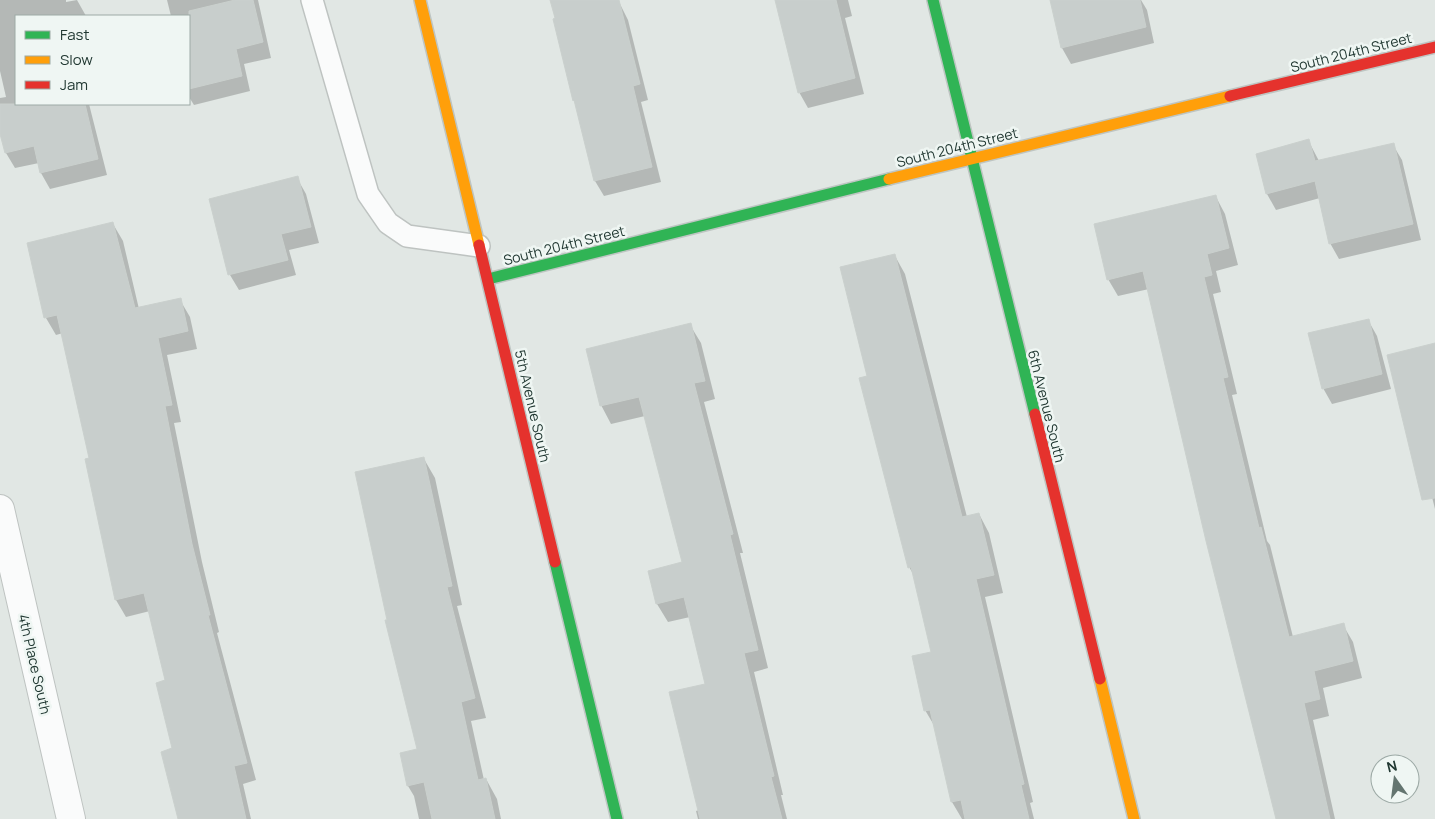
<svg xmlns="http://www.w3.org/2000/svg" width="1435" height="819" viewBox="0 0 1435 819" font-family="Manrope,sans-serif">
  <rect width="100%" height="100%" fill="#e1e7e4"/>
  <!-- shadow -->
  <g fill="#0003">
    <path d="M0,0h66v2l11,-2 9,16h-70v88h73l18,71 -57,14 -9,-16 -2,-10 -24,5 -9,-15 -6,-25v-30l6,-1 -6,-26z"/>
    <path d="M167,0h91l13,58 -27,6 6,27 -56,14 -5,-8v-81h-18z"/>
    <path d="M551,0h67l10,20 20,80 -7,2 20,80 -57,14 -9,-15 -18,-75 -3,-6z"/>
    <path d="M777,0h71l4,16 -7,2 19,76 -56,14 -9,-16z"/>
    <path d="M1051,0h90l6,10 7,33 -83,21 -9,-16z"/>
    <path d="M1308,140l11,21 74,-16 9,15 19,80 -82,19 -9,-16 -10,-45 -44,12 -9,-16 -10,-40z"/>
    <path d="M297,178l9,16 13,49 -30,7 7,25 -57,15 -9,-15 -19,-75z"/>
    <path d="M1216,197l9,17 13,51 -22,6 5,21 -8,2 24,100 -5,1 35,146 3,4 23,92 50,-12 10,17 9,36 -39,10 6,28 -16,4 22,99h-58l-128,-530 -31,7 -10,-17z"/>
    <path d="M113,224l10,17 16,68 41,-9 10,17 7,32 -30,6 14,67 -7,1 28,139 17,70 -2,1 39,147 -13,4 8,35h-72l-12,-138 -17,-70 -24,6 -10,-17 -29,-140 3,-1 -27,-126 -7,2 -10,-17 -18,-74z"/>
    <path d="M895,256l10,18 62,243 12,-3 10,19 14,60 -18,4 48,205 -3,1 4,16h-72l-10,-17 -17,-75 -10,-17 7,-57 -17,-76 -6,-10 -41,-190z"/>
    <path d="M1368,320l9,16 14,53 -59,15 -9,-16z"/>
    <path d="M690,325l11,18 14,56 -11,3 39,151h-3l28,115 -14,4 29,123h-2l6,24h-89l-2,-8 3,-1 7,-126 -16,-67 -22,5 -11,-18 -8,-32 34,-9 -38,-147 -34,8 -10,-19z"/>
    <path d="M1435,344v165l-5,-20z"/>
    <path d="M424,459l11,19 27,127 -5,1 29,112 -15,3 13,59 2,-1 11,20 4,20h-82l-5,-23 -6,-10 11,-36 -31,-129z"/>
  </g>
  <!-- building -->
  <g fill="#c8cecc" stroke="#cad0cd">
    <path d="M235,0h18l10,42 -27,7 6,27 -53,13v-78z"/>
    <path d="M550,0h69l21,84 -7,2 19,81 -58,14 -20,-81 -1,1 -20,-82 2,-1z"/>
    <path d="M775,0h61l19,78 -57,15z"/>
    <path d="M1050,0h90l6,27 -85,21z"/>
    <path d="M0,104h85l13,55 -58,14 -6,-27 -29,7 -5,-19z"/>
    <path d="M1309,139l6,22 79,-18 19,81 -84,20 -14,-63 -49,13 -10,-40z"/>
    <path d="M298,176l13,51 -30,7 7,26 -60,15 -19,-76z"/>
    <path d="M1216,195l13,53 -22,6 5,21 -8,2 24,100 -5,1 36,150 2,-1 28,110 55,-14 9,38 -39,10 6,28 -16,4 26,116h-54l-70,-278 -63,-270 -36,9 -13,-56z"/>
    <path d="M113,222l22,86 46,-10 7,33 -30,7 14,67 -7,1 27,138 18,71h-2l39,148 -13,3 12,53h-68l-17,-67 11,-4 -16,-65 9,-3 -21,-87 -29,7 -30,-141 4,-1 -32,-143 -13,3 -17,-75z"/>
    <path d="M895,254l67,263 17,-4 15,62 -18,4 48,205 -3,1 8,34h-64l-4,-19 -10,2 -21,-92 -6,1 -12,-55 19,-4 -20,-85 -3,1 -49,-190 8,-2 -27,-109z"/>
    <path d="M1369,319l13,55 -60,15 -14,-56z"/>
    <path d="M691,323l14,58 -11,2 39,151 -3,1 28,115 -14,3 30,123 -3,1 11,42h-82l-31,-127 36,-8 -21,-87 -28,7 -8,-33 34,-9 -43,-165 -39,9 -14,-57z"/>
    <path d="M1435,343v155l-13,2 -35,-145z"/>
    <path d="M424,457l28,129 -5,1 28,111 -14,4 17,78 8,-2 9,41h-63l-8,-37 -17,4 -7,-33 17,-4 -32,-129h2l-32,-148z"/>
  </g>
  <g fill="none" stroke-linecap="round" stroke-linejoin="round">
    <!-- lane casing -->
    <g stroke="#bec3c1" stroke-width="24">
      <path id="lane" d="M312,0l56,194 20,29 19,13 72,10"/>
    </g>
    <!-- street casing -->
    <g stroke="#bec3c1" stroke-width="30">
      <path id="street" d="M0,509l71,310"/>
    </g>
    <!-- fast casing -->
    <g stroke="#bec5c2" stroke-width="14">
      <g id="fast">
        <path d="M933,0l102,414"/>
        <path d="M488,279l401,-100"/>
        <path d="M555,562l62,257"/>
      </g>
    </g>
    <!-- slow casing -->
    <g stroke="#bec5c2" stroke-width="14">
      <g id="slow">
        <path d="M420,0l59,245"/>
        <path d="M889,179l341,-83"/>
        <path d="M1100,679l34,140"/>
      </g>
    </g>
    <!-- jam casing -->
    <g stroke="#bec5c2" stroke-width="14">
      <g id="jam">
        <path d="M1230,96l205,-49"/>
        <path d="M479,245l76,317"/>
        <path d="M1035,414l65,265"/>
      </g>
    </g>
    <!-- lane -->
    <use href="#lane" stroke="#fafbfb" stroke-width="21"/>
    <!-- street -->
    <use href="#street" stroke="#fafbfb" stroke-width="28"/>
    <!-- fast -->
    <use href="#fast" stroke="#30b455" stroke-width="11"/>
    <!-- slow -->
    <use href="#slow" stroke="#ff9f0a" stroke-width="11"/>
    <!-- jam -->
    <use href="#jam" stroke="#e5322d" stroke-width="11"/>
  </g>
  <g text-anchor="middle" dominant-baseline="central" stroke-width="5" stroke-linejoin="round" paint-order="stroke">
    <!-- street labels -->
    <g font-size="14" fill="#213832" stroke="#eff6f3">
      <text transform="translate(1351 52) rotate(-14)">South 204th Street</text>
      <text transform="translate(957 147) rotate(-14)">South 204th Street</text>
      <text transform="translate(564 245) rotate(-14)">South 204th Street</text>
      <text transform="translate(533 406) rotate(77)">5th Avenue South</text>
      <text transform="translate(1047 406) rotate(76)">6th Avenue South</text>
      <text transform="translate(35 664) rotate(77)">4th Place South</text>
    </g>
  </g>
  <!-- legend -->
  <rect x="15" y="15" width="175" height="90" fill="#eff6f3" stroke="#9daaa6"/>
  <rect x="25" y="31" width="25" height="8" fill="#30b455" stroke="#9daaa6"/>
  <text x="60" y="40" font-size="15" fill="#213832">Fast</text>
  <rect x="25" y="56" width="25" height="8" fill="#ff9f0a" stroke="#9daaa6"/>
  <text x="60" y="65" font-size="15" fill="#213832">Slow</text>
  <rect x="25" y="81" width="25" height="8" fill="#e5322d" stroke="#9daaa6"/>
  <text x="60" y="90" font-size="15" fill="#213832">Jam</text>
  <!-- north arrow -->
  <g transform="translate(1395 779) rotate(346)"><circle r="24" fill="#eff6f3" stroke="#9daaa6"/>
  <path d="M0-4L9 19L0 12L-9 19Z" fill="#647570"/>
  <text y="-8" font-size="14" font-weight="bold" text-anchor="middle" fill="#213832">N</text>
  </g>
</svg>
